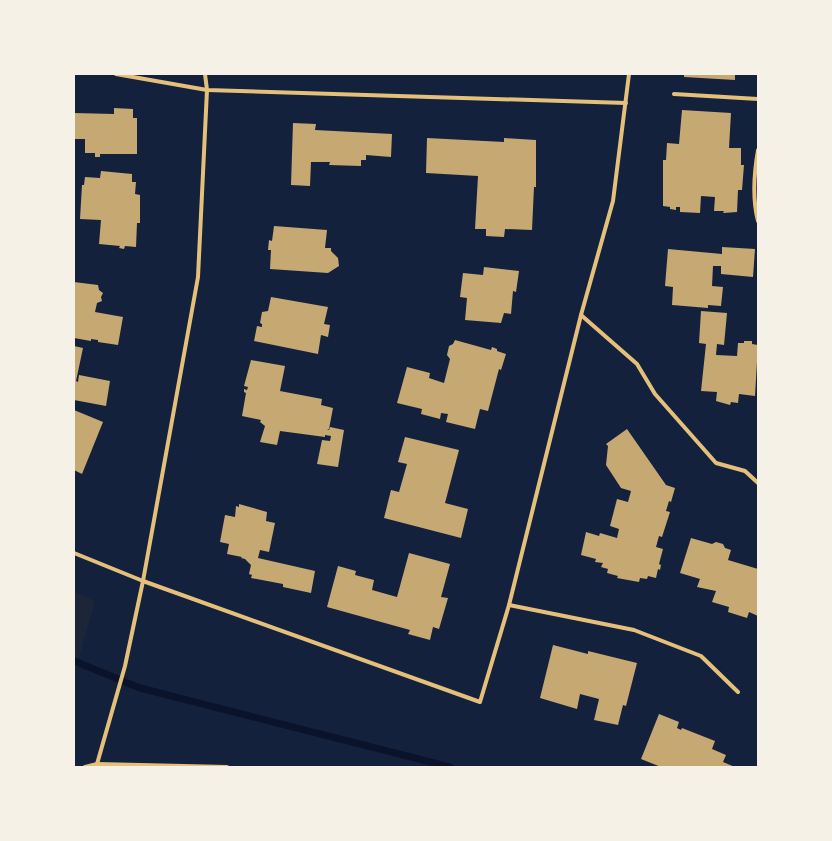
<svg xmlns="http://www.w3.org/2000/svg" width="832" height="841" viewBox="0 0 832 841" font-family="'Noto Sans',sans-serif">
  <rect width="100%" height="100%" fill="#14213d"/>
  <!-- green -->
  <path fill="#1d2539" d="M74,592l21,9 -21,74z"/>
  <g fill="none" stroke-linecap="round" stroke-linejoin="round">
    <!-- stream -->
    <path stroke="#0b132b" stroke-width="7" d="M74,661l66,27 310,79"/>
  </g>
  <!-- building -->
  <g fill="#c6a872">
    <path d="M684,74h51v6l-51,-3z"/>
    <path d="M114,108l19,1v9h4v36h-37v3h-5v-4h-10v-14h-11v-26l40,1z"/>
    <path d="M682,110l49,3 -2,35h12v17h3l-2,25h-4l-1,22 -14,1 1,-2h-10l1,-14 -14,-1 -1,17 -20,-1v-5h-4v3l-6,-1v-2l-7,-1v-46h3l1,-17 12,1z"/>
    <path d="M293,123l23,1 -1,6 77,4 -1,23 -25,-2v5h-5v6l-32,-1 1,-3h-19l-1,24 -19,-1z"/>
    <path d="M427,138l77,4v-4l32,2v47h-2l-2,43 -27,-1 -1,8 -18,-1v-7h-11l3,-53 -52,-3z"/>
    <path d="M101,171l31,3v8h4l-1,12 5,1v28h-3l-1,24 -11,-1 -1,3 -5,-1 1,-2 -21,-2 2,-24 -21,-1 2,-34h2l1,-8 15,1z"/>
    <path d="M274,226l53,4 -2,18h6v3l7,7 1,8 -11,7 -58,-4 1,-19h-3l1,-10 3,1z"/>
    <path d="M722,247l33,2 -2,28 -32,-3v-8h-8l-1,20 11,1 -2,19 -13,-1v3l-36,-3 1,-18 -8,-1 3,-37 54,5z"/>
    <path d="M484,267l35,4 -3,21 -3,-1 -2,23 -7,-1 -3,10 -36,-3 2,-22 -7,-1 3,-24 20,2z"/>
    <path d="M74,282l24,3 1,5 4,3 -2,4 1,4 -5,2 -2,9 28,5 -5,28 -20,-3v-2l-7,-1v2l-17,-3z"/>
    <path d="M271,297l57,10 -4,17 6,1 -2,12 -7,-2 -3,19 -64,-13 3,-15 5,1v-3l-2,-1 2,-11 6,-1z"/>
    <path d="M701,311l26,2 -3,32 -7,-1 -1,11 21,1 1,-13h6v-2h8v3l6,1 -3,51 -16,-2 -1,9 -7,-1 -1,3 -14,-4 1,-9 -16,-1 5,-47 -7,-1z"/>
    <path d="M455,340l36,10 1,-3 5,2v2l9,3 -5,16 -2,-1 -11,42 -8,-2 -5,20 -29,-7 2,-8 -7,-1 -1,6 -19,-5 1,-5 -25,-6 10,-36 23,6 -1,5 15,5 6,-24 -3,-4 2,-9 4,-2z"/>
    <path d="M74,346l9,2 -7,33 2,1 1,-7 31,6 -4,25 -32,-6z"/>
    <path d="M251,360l34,6 -5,25 42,8 -1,6 12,3 -4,21h-2l2,1 1,-3 14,3 -6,37 -21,-3 5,-24 8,1 1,-5 -6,-1v2l-45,-6 -3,14 -17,-3 5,-16 -5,-4 1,-2 -19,-4 4,-23 -2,-1v-3l3,1 1,-3 -4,-1z"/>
    <path d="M74,410l29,12 -21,52 -8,-4z"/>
    <path d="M627,429l39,56 9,3 -4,14 -2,-1 -3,10 4,1 -8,25 -3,-1 -3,11 7,2 -4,15 2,1 -1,5 -2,-1 -2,9 -8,-2 -1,3 -7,-1 -1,4 -22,-4 1,-2 -11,-3 1,-4 -7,-2 2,-4 -8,-1 1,-3 -15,-4 5,-23 13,4 1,-3 17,5 2,-9 -9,-3 7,-27 11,3 3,-11 -10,-3 -15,-23 2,-19 -2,-2z"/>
    <path d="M405,437l54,13 -14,53 23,6 -7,29 -77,-20 7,-28 8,2 8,-28 -9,-2z"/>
    <path d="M239,504l28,8 -1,9 9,2 -6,29 -9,-2 -2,8 57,13 -4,22 -28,-6v-3l-32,-6 1,-3 -3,-1 2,-9 -6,-6 -4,-1 1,-1 -15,-3 2,-10 -9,-2 5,-27 10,2 1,-11 3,1z"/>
    <path d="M691,538l21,6 4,-2 7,2 2,4 6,2 -3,10 30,9v47l-9,-4 -2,6 -19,-6 1,-5 -17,-5 4,-11 -19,-4 3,-8 -20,-6z"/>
    <path d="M409,553l41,11 -9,33 7,1 -9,31 -6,-2 -3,13 -22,-6 2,-4 -83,-23 11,-41 18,5 -1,4 19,5 -2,10 25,7z"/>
    <path d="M553,645l35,9v-3l49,12 -11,43 -3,-1 -5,20 -24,-5 5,-21 -19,-5 -3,15 -37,-11z"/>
    <path d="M659,714l20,8 -2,6 4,2 1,-2 33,13 -3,8 14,6 -3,7 12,5h-74l-20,-8z"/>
  </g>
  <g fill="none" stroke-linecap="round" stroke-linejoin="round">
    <!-- minor -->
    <g stroke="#e5c07b" stroke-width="4">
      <path d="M116,74l91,16 419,13"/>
      <path d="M674,94l84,5"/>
      <path d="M758,150c-4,23 -6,48 0,71"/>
      <path d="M581,315l56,49 18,30 61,69 29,8 13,12"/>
      <path d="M74,553l69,28 337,121 29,-97 72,-290 32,-114 16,-127"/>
      <path d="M509,605l125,25 67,26 37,36"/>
      <path d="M97,764l28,-98 18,-85 55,-304 9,-187 -2,-16"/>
      <path d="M85,767l12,-3 130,3"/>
    </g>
  </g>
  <!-- border -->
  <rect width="832" height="841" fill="none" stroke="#f6f1e7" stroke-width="150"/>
</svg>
